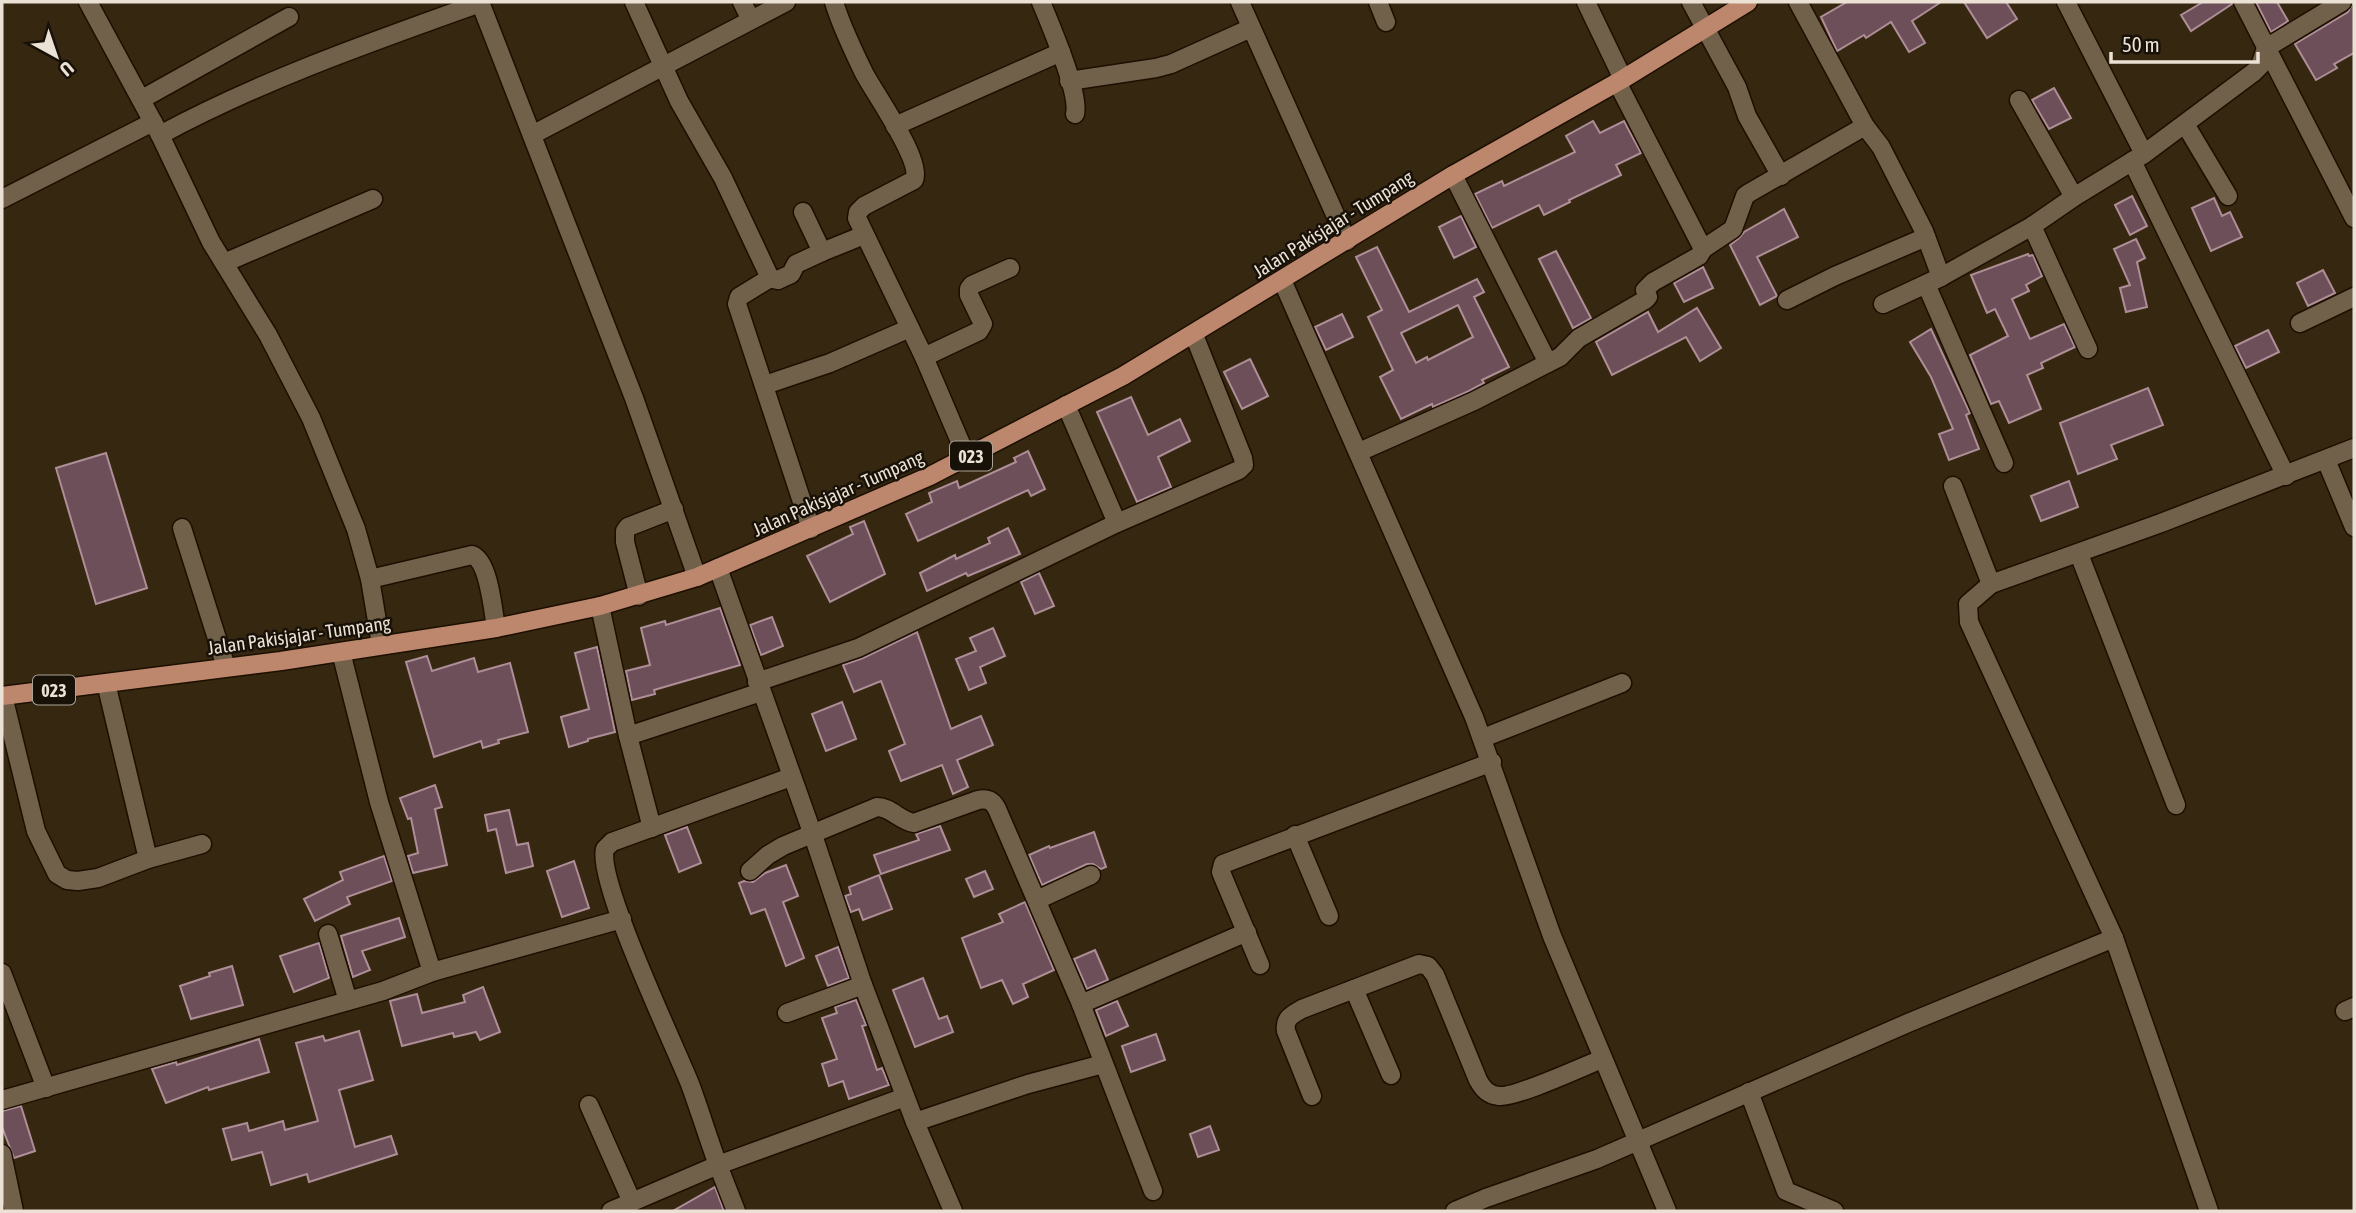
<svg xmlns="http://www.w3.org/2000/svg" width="2356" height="1213" viewBox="0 0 2356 1213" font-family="'Asap Condensed',sans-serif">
  <rect width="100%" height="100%" fill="#362711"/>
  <!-- building -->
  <g fill="#6c4f58" stroke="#ae8e97" stroke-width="2" fill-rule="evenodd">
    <path d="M1847,2h94l-29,19 13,22 -16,9 -18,-30 -25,16 -2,-3 -27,16 -16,-34z"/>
    <path d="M1964,2h42l11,17 -30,19z"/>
    <path d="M2203,2h29v2l-41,27 -10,-16z"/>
    <path d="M2256,2h21l11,19 -17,11z"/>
    <path d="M2353,2h1v51l-20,11 3,4 -21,12 -21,-36 53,-32z"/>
    <path d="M2054,88l17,30 -22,11 -17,-29z"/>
    <path d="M1593,121l7,12 24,-12 17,32 -25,12 5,10 -52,25 1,2 -26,13 -5,-10 -47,23 -17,-34 27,-13 2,5 71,-34 -9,-16z"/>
    <path d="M2132,196l15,30 -17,9 -15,-30z"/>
    <path d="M2214,198l8,18 8,-4 12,25 -31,14 -19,-43z"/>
    <path d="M1784,209l14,28 -41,20 20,39 -17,9 -30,-60 9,-7 5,-6z"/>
    <path d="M1461,216l15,31 -22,11 -15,-31z"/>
    <path d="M2136,239l9,19 -8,4 10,45 -21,5 -6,-24 10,-3 -16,-36z"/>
    <path d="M1377,247l32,65 68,-33 7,13 -10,5 35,70 -27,13 2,3 -15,8 -36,16 -1,-3 -31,15 -21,-42 13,-7 -25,-53 14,-7 -26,-53zM1458,305l15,32 -45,23 -1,-3 -11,6 -15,-30z"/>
    <path d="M1556,251l35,67 -18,10 -34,-69z"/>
    <path d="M2028,254l1,2 4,-1 9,21 -16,9 3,6 -17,8 18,40 34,-15 11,23 -34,16 2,5 -16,7 14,34 -32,14 -10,-22 -8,3 -21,-49 38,-19 -13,-27 -8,4 -16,-38z"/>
    <path d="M1703,267l10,21 -29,14 -10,-19z"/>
    <path d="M2323,270l12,23 -27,13 -11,-23z"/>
    <path d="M1697,308l24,40 -21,13 -14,-24 -74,38 -16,-33 52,-30 10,20z"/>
    <path d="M1342,314l11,23 -27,13 -11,-23z"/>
    <path d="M1931,329l39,84 -4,2 13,34 -30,11 -10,-26 14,-5 -22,-52 -21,-35z"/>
    <path d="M2268,330l11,22 -33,16 -11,-22z"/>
    <path d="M1250,359l18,37 -26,13 -18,-37z"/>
    <path d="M2148,388l15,37 -52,20 6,14 -39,15 -18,-51z"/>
    <path d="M1131,397l17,38 32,-16 10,22 -32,16 13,30 -34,15 -40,-90z"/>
    <path d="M1028,451l17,38 -14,7 -3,-6 -110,51 -12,-27 26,-12 -3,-9 28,-12 2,7 57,-26 -2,-4z"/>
    <path d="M106,453l41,135 -51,16 -40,-136z"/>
    <path d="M2069,481l9,26 -37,14 -10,-25z"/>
    <path d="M864,521l21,53 -55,28 -23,-46 46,-22 -3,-7z"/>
    <path d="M1008,528l12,26 -52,22 -2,-3 -39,18 -7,-18 35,-18 1,4 34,-16 -2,-5z"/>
    <path d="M1039,573l15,33 -19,8 -14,-32z"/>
    <path d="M720,608l20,57 -86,25 1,4 -23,6 -6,-29 24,-6 -9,-37 24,-7 1,4z"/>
    <path d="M772,617l11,29 -22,9 -11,-30z"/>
    <path d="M993,628l12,28 -25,11 6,16 -17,7 -13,-31 20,-8 -6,-13z"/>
    <path d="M917,632l34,97 30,-13 12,29 -36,15 11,27 -15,7 -11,-29 -41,16 -12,-30 16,-7 -24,-63 -27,11 -11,-27 20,-7z"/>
    <path d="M597,647l18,85 -27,7v2l-19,6 -8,-30 28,-8 -14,-56z"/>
    <path d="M427,656l5,15 42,-13 4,14 32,-9 18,69 -30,8 1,3 -16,5 -2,-7 -47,16 -28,-95z"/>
    <path d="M842,702l14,37 -30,12 -14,-37z"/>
    <path d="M435,785l7,22 -7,2 12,56 -34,8 -5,-17 10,-3 -7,-35 -3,1 -8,-21z"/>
    <path d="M509,810l8,35 11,-2 5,23 -27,7 -10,-44 -8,2 -3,-16z"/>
    <path d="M940,826l10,24 -69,24 -7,-19 45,-15 -3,-6z"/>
    <path d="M687,827l14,36 -22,9 -14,-37z"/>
    <path d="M1094,832l12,35 -5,2 -8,-5h-6l-45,21 -13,-30 20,-9 1,2z"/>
    <path d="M384,856l8,25 -45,16 3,7 -35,17 -11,-22 39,-19 -3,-8z"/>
    <path d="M574,861l15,47 -27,9 -15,-46z"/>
    <path d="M786,865l12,31 -15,6 21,56 -18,8 -21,-57 -14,5 -12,-31 5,-2 9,1 12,-9z"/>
    <path d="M985,871l8,18 -19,8 -8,-18z"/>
    <path d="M879,875l13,34 -29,11 -4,-11 -8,3 -6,-16 6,-2 -2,-7z"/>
    <path d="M1025,902l29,68 -31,14 5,13 -15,7 -11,-24 -21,8 -19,-50 41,-16 -4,-8z"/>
    <path d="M399,918l6,19 -43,14 8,19 -17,7 -12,-41z"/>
    <path d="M319,943l10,35 -35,14 -14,-36z"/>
    <path d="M838,947l11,31 -21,8 -12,-30z"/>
    <path d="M1095,950l13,30 -21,9 -13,-30z"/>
    <path d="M232,966l11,39 -52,14 -11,-33 30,-10 -1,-3z"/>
    <path d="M923,978l16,41 8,-3 6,16 -38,15 -22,-57z"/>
    <path d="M483,987l17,45 -20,8 -4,-8 -22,5 -1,-4 -51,13 -12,-45 27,-7 5,19 43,-11 -2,-7z"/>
    <path d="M856,1000l10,25 -4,1 15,44 5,-2 7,17 -40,14 -6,-18 -14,5 -7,-22 15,-5 -15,-41 15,-5 -2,-6z"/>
    <path d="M1117,1001l11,25 -22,10 -10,-26z"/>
    <path d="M359,1031l14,49 -34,10 16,57 36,-11 6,18 -88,28 -2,-8 -36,11 -9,-33 -30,8 -9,-31 24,-6 2,8 34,-10 2,9 33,-9 -22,-78 27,-7 2,5z"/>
    <path d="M1156,1034l9,26 -34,12 -9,-26z"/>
    <path d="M259,1039l10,33 -60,18 -1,-3 -42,16 -14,-34 24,-7 1,3z"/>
    <path d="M21,1106l14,45 -21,7 -12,-31v-16z"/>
    <path d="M1210,1126l9,24 -21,7 -8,-23z"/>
    <path d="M715,1187l9,24h-51z"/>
  </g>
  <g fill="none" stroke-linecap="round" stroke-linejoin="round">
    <!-- minor casing -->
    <g stroke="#1d0f00" stroke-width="21">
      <g id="minor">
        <path d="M88,2l72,133 51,107 57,93 43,83 45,111 14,50 11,66"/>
        <path d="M480,2l154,396 63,179"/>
        <path d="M634,2l45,99 44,77 47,100 -31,19 -2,7 74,225"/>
        <path d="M742,2l9,18"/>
        <path d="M834,2c7,24 19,48 30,71 11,21 59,88 50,107l-50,26 -6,6 -1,6 67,139 43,101"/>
        <path d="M1041,2c9,22 39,91 34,112"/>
        <path d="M1240,2l107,239"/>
        <path d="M1378,2l8,20"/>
        <path d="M1586,2l37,77"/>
        <path d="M1691,2l46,85 10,29 34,60"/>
        <path d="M1798,2l67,124 16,21 43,84 17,46"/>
        <path d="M2066,2l78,152"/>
        <path d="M2243,2l111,216"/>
        <path d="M1069,81l87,-13 15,-4 80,-36"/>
        <path d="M1617,82l86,167"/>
        <path d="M142,99l147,-82"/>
        <path d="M2019,100l55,97"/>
        <path d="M2185,124l43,72"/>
        <path d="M895,126l166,-74"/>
        <path d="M160,135c102,-55 211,-93 320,-132"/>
        <path d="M532,135l254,-133"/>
        <path d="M2132,161l154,315"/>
        <path d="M1453,175l95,188"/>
        <path d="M2,199l151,-77"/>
        <path d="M803,212l19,40 42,-17"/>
        <path d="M2032,226l56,123"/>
        <path d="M224,263l149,-64"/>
        <path d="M770,278l8,2 13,-6 5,-10 26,-12"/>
        <path d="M1282,280l192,437 78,219 115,275"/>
        <path d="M1926,284l78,179"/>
        <path d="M1787,300l48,-24 91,-39"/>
        <path d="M1883,304l58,-27 91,-51 42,-29 70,-43 110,-82 6,-6 6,-18 76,-46"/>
        <path d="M2300,323l54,-26"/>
        <path d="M924,357l55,-26 4,-7 -14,-29v-6l3,-4 38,-17"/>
        <path d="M765,385l65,-22 80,-35"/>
        <path d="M1066,405l51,118"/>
        <path d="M1359,452l115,-51 74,-38 12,-6 19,-19 66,-38 3,-3 -3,-7 8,-8 46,-26 4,-7 30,-20 12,-33 4,-3 116,-67"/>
        <path d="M2326,460l28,67"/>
        <path d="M1953,486l38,98"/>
        <path d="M182,528l44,139"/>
        <path d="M2079,554l97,251"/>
        <path d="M718,568l95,267 50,150 52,137 38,89"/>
        <path d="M370,579l102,-24c17,6 21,55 24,73"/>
        <path d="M639,596l-14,-54v-11l3,-4 46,-18"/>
        <path d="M600,606l28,130 24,92"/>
        <path d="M341,652l38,150 53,170"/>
        <path d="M757,682l101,-34 259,-125 122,-53 5,-5 -1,-7 -49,-123"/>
        <path d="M106,683l42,176"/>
        <path d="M3,696l33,135 21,43 10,6 11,1 20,-3 50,-19 54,-15"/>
        <path d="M628,736l133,-44"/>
        <path d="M1483,738l139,-55"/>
        <path d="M1295,835l34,81"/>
        <path d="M750,871l18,-16 15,-9 94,-39c14,0 23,14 37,16l64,-23c9,-2 15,1 19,9l84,195 72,187"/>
        <path d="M1037,900l54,-25"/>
        <path d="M328,934l20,67"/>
        <path d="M2114,938l-145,-316 -1,-18 23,-20 170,-61 193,-75"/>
        <path d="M1260,965l-37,-88 -2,-5 2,-8 269,-102"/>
        <path d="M2,973l44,115"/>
        <path d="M1354,989l37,86"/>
        <path d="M1081,1004l166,-72"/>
        <path d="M2345,1011l9,-4"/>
        <path d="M787,1013l76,-28"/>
        <path d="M1749,1092l37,99 48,20"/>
        <path d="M1312,1096l-26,-65c-2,-13 6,-16 16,-22l117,-45 9,2 7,9 43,105c5,9 10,15 21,16 16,2 83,-29 103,-37"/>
        <path d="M2,1100l381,-109 49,-19 190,-53"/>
        <path d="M589,1105l43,97"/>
        <path d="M915,1122l113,-38 75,-20"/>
        <path d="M2,1154l12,57"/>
        <path d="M611,1211l107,-46c-10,-27 -18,-54 -28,-81 -16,-40 -94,-204 -85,-235l7,-7 179,-65"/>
        <path d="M736,1211l-18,-46 187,-68"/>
        <path d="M1455,1211l31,-13 111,-39 311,-136 206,-85 95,273"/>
      </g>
    </g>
    <!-- major casing -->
    <g stroke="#1d0f00" stroke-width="21">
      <path id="major" d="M2,696l279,-35 215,-33 104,-22 97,-29 233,-101 193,-100 330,-201 170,-96 125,-77"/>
    </g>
    <!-- minor -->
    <use href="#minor" stroke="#72614a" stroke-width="18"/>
    <!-- major -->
    <use href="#major" stroke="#bc876c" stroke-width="18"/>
  </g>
  <g text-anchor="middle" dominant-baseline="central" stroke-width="5" stroke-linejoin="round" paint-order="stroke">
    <!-- shield labels -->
    <g fill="#181108" stroke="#aca397" stroke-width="2">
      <rect x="950" y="441.5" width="42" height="29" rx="5"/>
      <rect x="33" y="675.5" width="42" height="29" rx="5"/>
    </g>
    <g font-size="18" font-weight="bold" fill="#ebe1d4">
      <text x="971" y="456">023</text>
      <text x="54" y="690">023</text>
    </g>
    <!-- street labels -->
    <g font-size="19" fill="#ebe1d4" stroke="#181108">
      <text transform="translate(1333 224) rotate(-32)">Jalan Pakisjajar - Tumpang</text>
      <text transform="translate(838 493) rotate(-24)">Jalan Pakisjajar - Tumpang</text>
      <text transform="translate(299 635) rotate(-8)">Jalan Pakisjajar - Tumpang</text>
    </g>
  </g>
  <!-- border -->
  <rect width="2356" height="1213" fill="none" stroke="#ebe1d4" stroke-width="7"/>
  <!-- north arrow -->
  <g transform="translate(56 56) rotate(140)" stroke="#181108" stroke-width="5" paint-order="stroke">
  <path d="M0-5L12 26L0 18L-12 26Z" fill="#ebe1d4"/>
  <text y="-10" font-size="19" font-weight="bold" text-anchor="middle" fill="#ebe1d4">U</text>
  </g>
  <!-- scale -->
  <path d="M2111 52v10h147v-10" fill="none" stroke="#ebe1d4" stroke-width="3.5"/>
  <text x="2122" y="52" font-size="21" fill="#ebe1d4" stroke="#181108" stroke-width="5" paint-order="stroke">50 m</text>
</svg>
